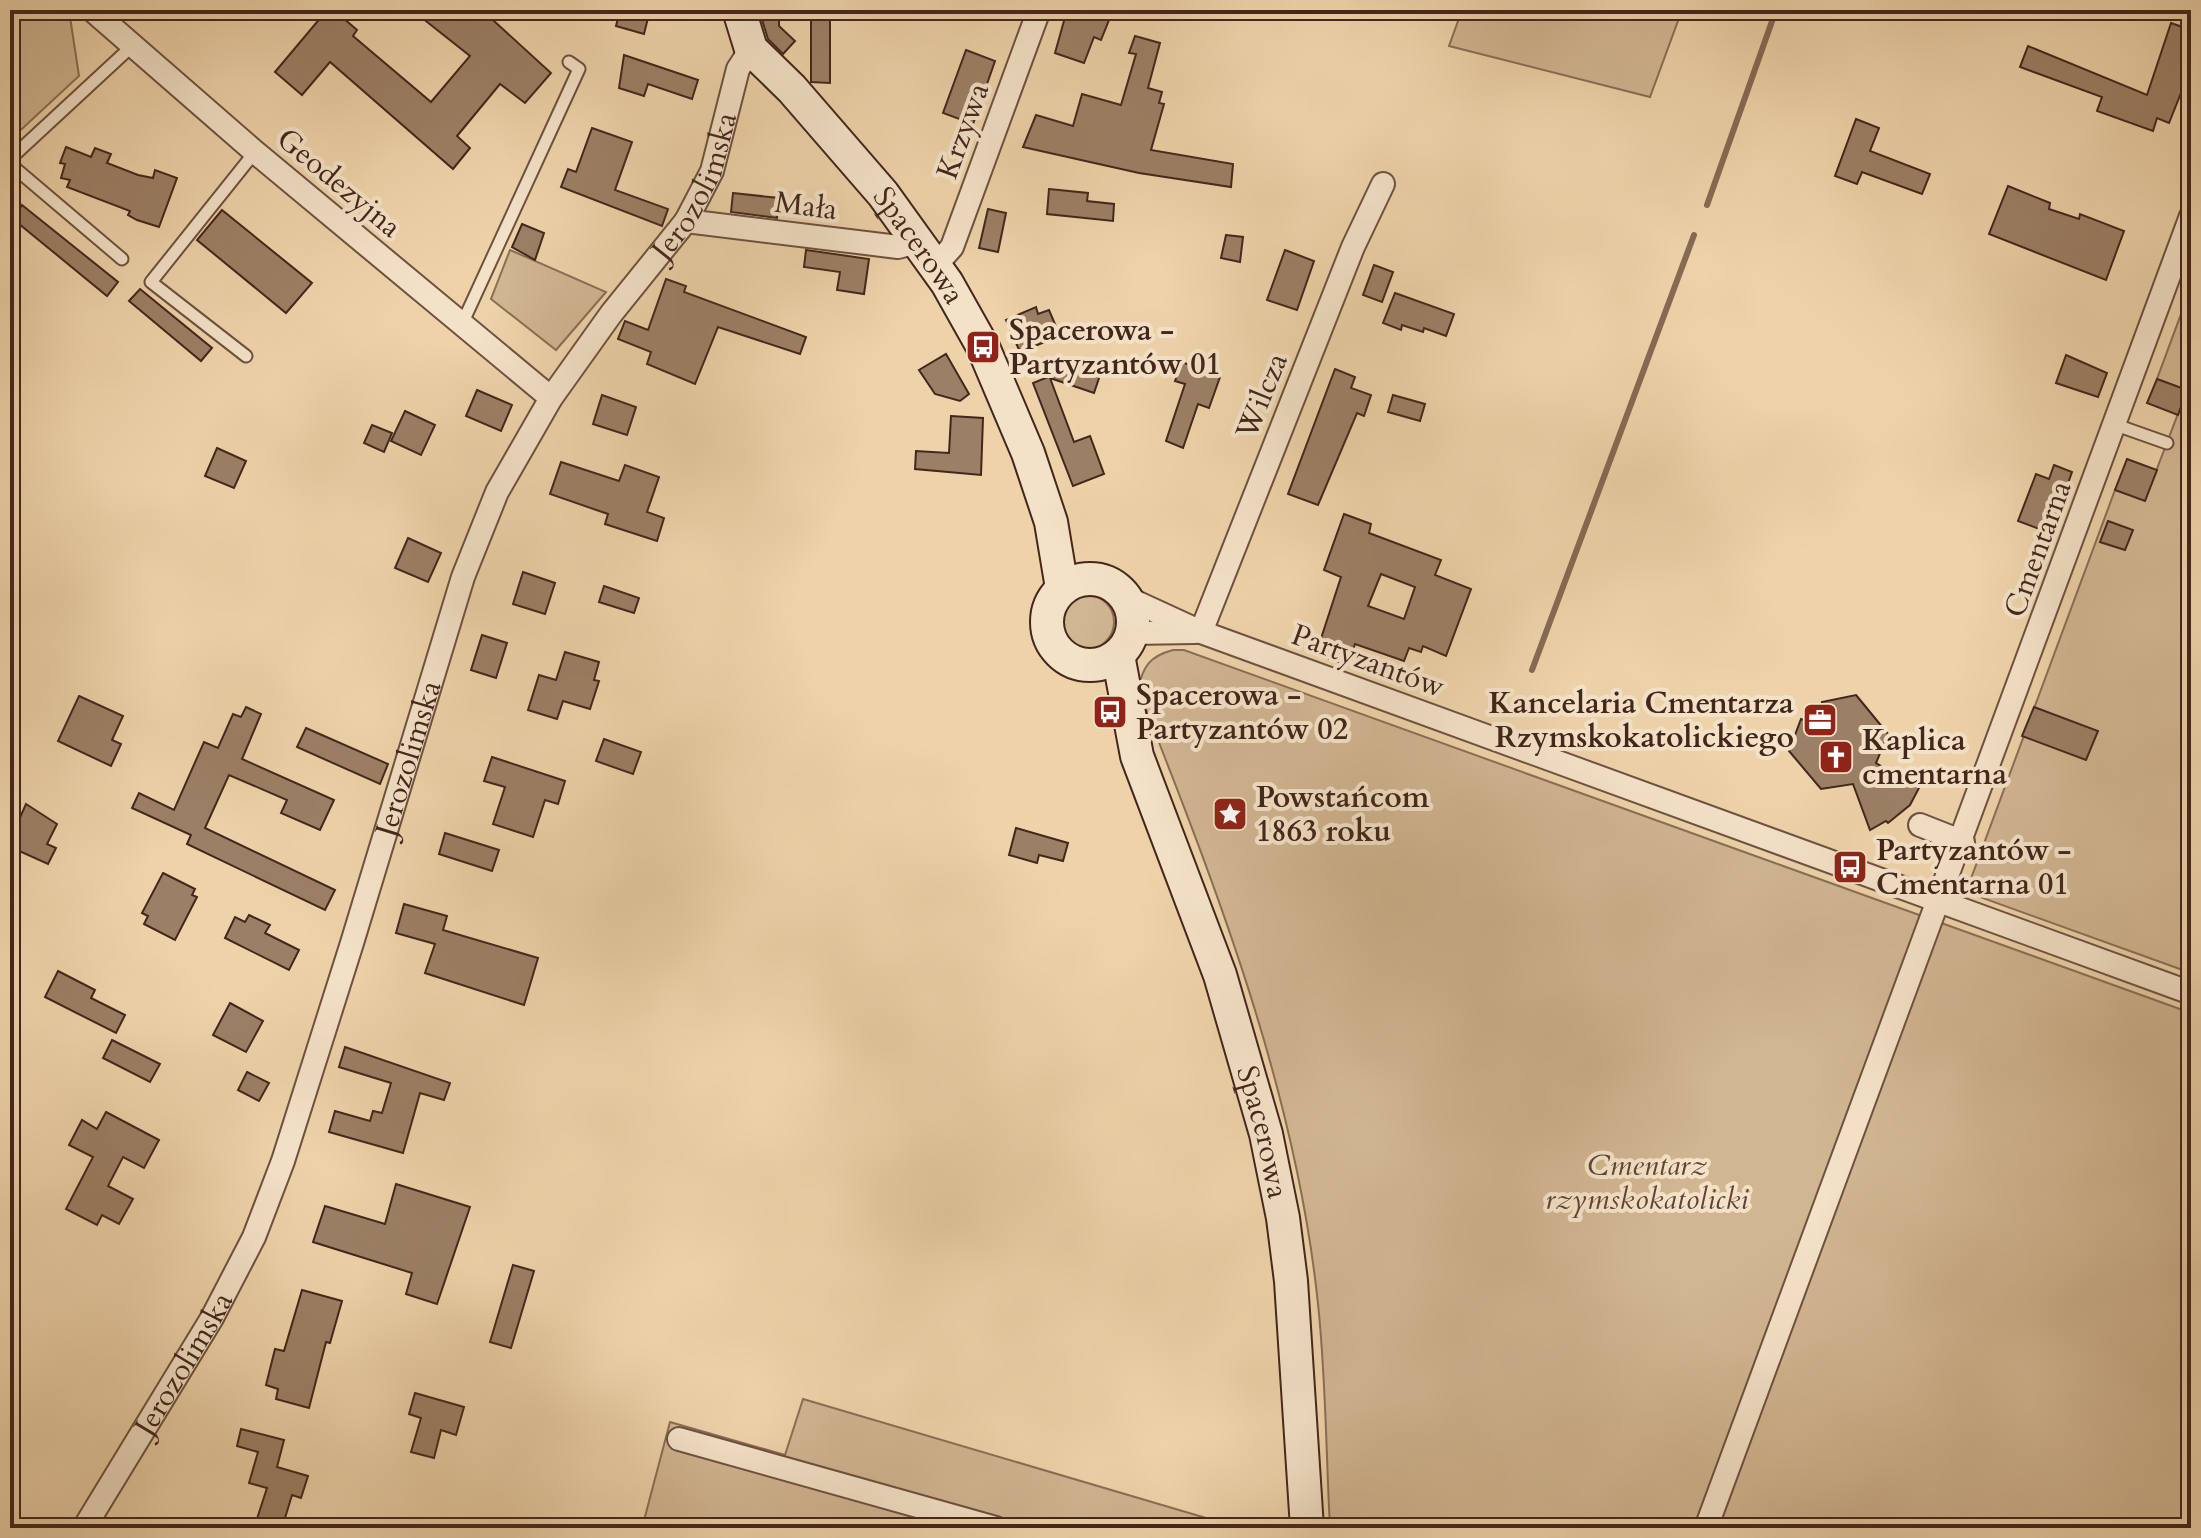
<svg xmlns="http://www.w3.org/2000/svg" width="2201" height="1538" viewBox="0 0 2201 1538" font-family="Cardo,serif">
  <rect width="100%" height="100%" fill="#eed3aa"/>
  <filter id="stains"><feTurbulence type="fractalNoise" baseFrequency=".0025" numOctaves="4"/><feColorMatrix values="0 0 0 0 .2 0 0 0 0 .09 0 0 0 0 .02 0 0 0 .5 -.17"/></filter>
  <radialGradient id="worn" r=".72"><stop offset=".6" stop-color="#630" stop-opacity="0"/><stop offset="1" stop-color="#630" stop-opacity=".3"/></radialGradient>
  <!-- green -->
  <g fill="#d1b692" stroke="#8a6e57" stroke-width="2">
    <path d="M10,10h54l6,7 9,59 -69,64z"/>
    <path d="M1462,10h220l-32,87 -201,-51z"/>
    <path d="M510,250l96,42 -50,58 -65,-51z"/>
    <path d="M2191,287v686l-225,-81 149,-402 30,10 42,-110 -30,-11z"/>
    <circle cx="1087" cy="622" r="27"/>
    <path d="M1173,650h11l1007,363v515h-861c-4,-74 -4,-150 -12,-224 -22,-213 -102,-417 -180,-615 5,-23 12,-33 35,-39z"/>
    <path d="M803,1399l437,129h-598l28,-106 115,33z"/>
  </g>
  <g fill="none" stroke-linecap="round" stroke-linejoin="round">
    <!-- stream -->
    <g stroke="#876a54" stroke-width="6">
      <path d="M1707,205l69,-195"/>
      <path d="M1532,670l162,-435"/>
    </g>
  </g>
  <!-- building -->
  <g fill="#9c8066" stroke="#43261c" stroke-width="2" fill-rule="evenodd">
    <path d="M327,10h7l23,20 -4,6 78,66 39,-46 -58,-46h70l69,63 -26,30 -25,-19 -43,52 13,12 -17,21 -123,-107 -28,33 -27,-23z"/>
    <path d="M620,10h30l-6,24 -28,-8z"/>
    <path d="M759,10h20v16l16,15 -12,13 -15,-15z"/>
    <path d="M811,10h19v73l-19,-1z"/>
    <path d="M1067,10h16l26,10 -8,20 -7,-3 -10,26 -29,-10z"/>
    <path d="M2171,23l20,7v50l-4,-2 -18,45 -12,-5 -4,13 -56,-20 5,-14 -82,-30 8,-21 119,49z"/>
    <path d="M1135,36l25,7 -12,45 14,4 -3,11 5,1 -13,46 82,14 -2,23 -92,-14 -116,-26 13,-32 37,11 9,-32 39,11 15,-51 -7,-1z"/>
    <path d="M966,50l29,11 -22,63 -30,-11z"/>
    <path d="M624,55l74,25 -6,19 -44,-15 -4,12 -25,-8z"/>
    <path d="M1856,119l23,9 -9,23 60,23 -8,20 -60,-22 -5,12 -22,-8z"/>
    <path d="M592,128l40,14 -17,48 53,19 -6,17 -101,-39 7,-18 8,3z"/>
    <path d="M66,147l25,10 4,-9 16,6 -4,9 31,12 15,3 2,-8 22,8 -18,49 -22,-7 -9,-5 2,-4 -63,-24 3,-7 -9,-2 4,-14 -5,-1z"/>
    <path d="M2008,186l42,17 -1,6 30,10 1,-5 44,17 -18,49 -117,-46z"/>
    <path d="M1049,189l39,4 -1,8 27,3 -1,17 -66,-7z"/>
    <path d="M733,193l46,5 -2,20 -46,-6z"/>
    <path d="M22,205l96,77 -11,14 -94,-77z"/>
    <path d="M988,209l18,4 -8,39 -19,-4z"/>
    <path d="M222,210l90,73 -26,30 -89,-73z"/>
    <path d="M522,224l22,9 -9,27 -23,-13z"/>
    <path d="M1226,235l17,2 -3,25 -19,-4z"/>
    <path d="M806,250l63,9 -5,35 -27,-4 3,-18 -36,-5z"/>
    <path d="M1285,250l29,11 -17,49 -30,-10z"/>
    <path d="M1374,265l19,7 -11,30 -19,-7z"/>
    <path d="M666,279l20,7 -2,6 122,45 -6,17 -82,-27 -23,57 -48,-20 4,-12 -33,-13 7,-18 23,9z"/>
    <path d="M140,289l72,59 -11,13 -72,-60z"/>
    <path d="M1395,293l59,21 -8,22 -22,-8 -1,4 -21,-7 -1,5 -18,-7z"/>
    <path d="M1036,307l2,7 11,-4 11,26 -40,16 -14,-32z"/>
    <path d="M946,354l23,40 -9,7 -25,-7 -16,-24z"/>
    <path d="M2066,355l41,18 -9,24 -42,-14z"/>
    <path d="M1182,362l38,15 -11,31 -11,-4 -15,44 -17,-7 19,-57 -10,-3z"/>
    <path d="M1070,364l30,11 -6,18 -44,-15 24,64 16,-6 14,38 -31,12 -40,-103 35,-14z"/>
    <path d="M1335,369l20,8 -4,11 20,7 -7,21 -7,-3 -39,92 -30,-11z"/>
    <path d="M2157,379l30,11 -9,25 -31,-12z"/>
    <path d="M477,390l35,15 -11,26 -35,-15z"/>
    <path d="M602,395l34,12 -9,28 -34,-11z"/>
    <path d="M1393,395l32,9 -5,17 -32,-9z"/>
    <path d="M405,411l30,14 -14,30 -30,-14z"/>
    <path d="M951,416l32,2 -2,57 -66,-6 1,-18 33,2z"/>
    <path d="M372,425l20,8 -8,19 -20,-9z"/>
    <path d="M217,448l29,13 -12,27 -29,-12z"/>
    <path d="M2127,459l30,11 -12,31 -30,-11z"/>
    <path d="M561,462l58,19 6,-16 34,12 -12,35 17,6 -7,23 -52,-17 3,-10 -58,-20z"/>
    <path d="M2054,465l18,7 -22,61 -32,-12 18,-47 13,5z"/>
    <path d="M1344,514l27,10 -2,9 72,27 -6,15 36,14 -25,67 -23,-10 -2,6 -12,-4 -5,13 -49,-17 -3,8 -9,-3 -5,13 -22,-8 25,-77 -17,-7zM1381,574l34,13 -11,32 -36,-13z"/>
    <path d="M2108,521l25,9 -8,20 -25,-8z"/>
    <path d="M408,538l33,15 -13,29 -33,-14z"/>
    <path d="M523,572l32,11 -10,31 -32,-10z"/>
    <path d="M604,586l35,12 -5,15 -35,-11z"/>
    <path d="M482,635l25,8 -11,35 -25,-8z"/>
    <path d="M565,652l34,10 -5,18 5,1 -9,28 -27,-8 -6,18 -29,-9 11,-35 17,5z"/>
    <path d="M1856,695l32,39 -12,29 43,25 -9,17 -22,18 -2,-2 -16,9 -17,-46 -32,5 -32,-38 12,-32 26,9 -5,-26z"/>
    <path d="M79,696l44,20 -11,24 9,4 -10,22 -53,-25z"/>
    <path d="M246,707l15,7 -19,45 92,41 -14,30 -39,-17 6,-13 -58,-25 -24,53 130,62 -10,20 -138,-66 4,-9 -59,-27 7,-15 35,17 30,-68 14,6 15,-34 8,3z"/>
    <path d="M2034,707l64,24 -12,29 -64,-24z"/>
    <path d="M306,728l82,36 -8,20 -83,-37z"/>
    <path d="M604,739l37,13 -8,22 -37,-13z"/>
    <path d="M492,757l73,24 -7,23 -13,-4 -12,37 -40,-13 12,-37 -21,-6z"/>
    <path d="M26,804l31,20 -10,20 9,4 -8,16 -31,-14 3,-5 -10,-5z"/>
    <path d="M1016,828l52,15 -5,18 -24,-6 -2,8 -28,-8z"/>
    <path d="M445,833l54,17 -7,21 -53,-17z"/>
    <path d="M163,873l32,16 -3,6 5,2 -22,43 -31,-16 4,-8 -6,-3z"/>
    <path d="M404,904l43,12 -4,14 95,28 -14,47 -99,-32 10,-29 -39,-11z"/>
    <path d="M249,915l21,10 -5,8 34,17 -10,20 -64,-32 10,-21 10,5z"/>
    <path d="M58,971l37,19 -4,8 34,17 -9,18 -71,-36z"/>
    <path d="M230,1003l33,18 -17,31 -33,-17z"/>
    <path d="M112,1040l48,24 -10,18 -47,-24z"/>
    <path d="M345,1047l105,36 -6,17 -24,-7 -17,60 -74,-21 6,-21 35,10 3,-10 9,2 9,-30 -52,-16z"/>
    <path d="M247,1072l22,11 -10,18 -21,-11z"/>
    <path d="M106,1112l53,28 -15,28 -21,-11 -15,29 25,13 -14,25 -17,-9 -5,10 -31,-16 27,-52 -24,-12 13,-25 15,9z"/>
    <path d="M396,1184l74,23 -33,97 -31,-10 6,-21 -99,-31 12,-36 60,18z"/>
    <path d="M513,1265l21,6 -23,77 -21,-6z"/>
    <path d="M302,1290l40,11 -12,42 -4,-1 -17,66 -33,-9 2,-10 -12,-4 9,-36 9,2z"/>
    <path d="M415,1393l49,14 -8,28 -15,-5 -7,28 -23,-6 10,-34 -12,-4z"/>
    <path d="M241,1429l43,11 -7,27 31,9 -7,22 -9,-3 -10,33h-28l13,-40 -18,-5 9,-31 -21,-6z"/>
  </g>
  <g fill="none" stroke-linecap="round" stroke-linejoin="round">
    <!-- lane casing -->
    <g stroke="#6e5140" stroke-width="15">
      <g id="lane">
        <path d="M10,159l121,-112"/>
        <path d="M10,164l112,95"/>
        <path d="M462,324l117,-255 -10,-7"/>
        <path d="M246,356l-95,-74 104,-130"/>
        <path d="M2116,425l51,18"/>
      </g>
    </g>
    <!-- street casing -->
    <g stroke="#6e5140" stroke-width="26">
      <g id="street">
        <path d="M92,10l163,142 296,246"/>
        <path d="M686,221l212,26 20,-5"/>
        <path d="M935,266l17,-19 87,-237"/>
        <path d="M1125,597l76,35 990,361"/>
        <path d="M1201,632l152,-385 30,-63"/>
        <path d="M1132,633l63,-1"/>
        <path d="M1920,825l43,17"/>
        <path d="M679,1439l317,89"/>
        <path id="s1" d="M84,1528l128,-210 42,-81 29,-76 69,-218 111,-366 34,-85 54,-94 60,-84 75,-93 26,-50 26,-102 13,-20"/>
        <path d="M1706,1528l485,-1312"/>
      </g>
    </g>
    <!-- secondary casing -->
    <g stroke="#43261c" stroke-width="36">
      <g id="secondary">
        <path id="s2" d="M739,10l12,39 41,40 91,105 64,89 36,64 45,106 23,69 11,66"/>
        <circle cx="1090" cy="622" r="43"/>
        <path id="s3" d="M1118,655l19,101 83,219 46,159 17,84 8,63 16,247"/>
      </g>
    </g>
    <!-- lane -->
    <use href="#lane" stroke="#f4e2c8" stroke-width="11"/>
    <!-- street -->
    <use href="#street" stroke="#f4e2c8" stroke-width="22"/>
    <!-- secondary -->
    <use href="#secondary" stroke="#f4e2c8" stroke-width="32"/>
  </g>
  <!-- icons -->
  <defs>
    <g id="bus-square" transform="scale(1.8)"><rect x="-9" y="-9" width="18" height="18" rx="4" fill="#8f2418" stroke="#f4e2c8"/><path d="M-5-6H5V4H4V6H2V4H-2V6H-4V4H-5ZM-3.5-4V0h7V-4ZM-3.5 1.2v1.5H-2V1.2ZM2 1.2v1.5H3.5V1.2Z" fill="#fff"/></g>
    <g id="office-square" transform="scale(1.8)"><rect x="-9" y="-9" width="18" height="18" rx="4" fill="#8f2418" stroke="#f4e2c8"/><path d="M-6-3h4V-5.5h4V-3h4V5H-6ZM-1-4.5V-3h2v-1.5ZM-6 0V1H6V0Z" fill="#fff"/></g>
    <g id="church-square" transform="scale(1.8)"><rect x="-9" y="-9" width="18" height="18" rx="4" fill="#8f2418" stroke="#f4e2c8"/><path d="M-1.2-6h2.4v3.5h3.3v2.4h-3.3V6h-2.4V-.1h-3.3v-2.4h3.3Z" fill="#fff"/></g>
    <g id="sight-square" transform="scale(1.8)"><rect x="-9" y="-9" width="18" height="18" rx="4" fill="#8f2418" stroke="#f4e2c8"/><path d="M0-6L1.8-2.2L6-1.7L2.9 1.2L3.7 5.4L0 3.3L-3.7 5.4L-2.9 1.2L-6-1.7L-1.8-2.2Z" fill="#fff"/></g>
  </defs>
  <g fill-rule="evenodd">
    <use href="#bus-square" x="983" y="347"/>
    <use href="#bus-square" x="1110" y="712"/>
    <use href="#office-square" x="1820" y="720"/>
    <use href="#church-square" x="1836" y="757"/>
    <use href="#sight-square" x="1230" y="814"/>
    <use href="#bus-square" x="1850" y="867"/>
  </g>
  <g text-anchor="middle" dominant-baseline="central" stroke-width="8" stroke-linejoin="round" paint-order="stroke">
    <!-- street labels -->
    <g font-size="30" fill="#43261c" stroke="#f4e2c8">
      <text transform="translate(963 131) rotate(-70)">Krzywa</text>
      <text transform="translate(339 183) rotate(40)">Geodezyjna</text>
      <text stroke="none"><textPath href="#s1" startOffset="1488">Jerozolimska</textPath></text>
      <text transform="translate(806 206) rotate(7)">Mała</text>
      <text stroke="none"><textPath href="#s2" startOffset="300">Spacerowa</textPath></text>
      <text transform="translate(1262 396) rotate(-68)">Wilcza</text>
      <text transform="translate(2038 549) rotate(-70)">Cmentarna</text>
      <text transform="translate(1368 661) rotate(20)">Partyzantów</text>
      <text stroke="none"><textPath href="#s1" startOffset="840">Jerozolimska</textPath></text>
      <text stroke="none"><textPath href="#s3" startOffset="500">Spacerowa</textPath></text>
      <text stroke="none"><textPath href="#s1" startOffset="192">Jerozolimska</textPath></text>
    </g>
    <!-- poi labels -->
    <g font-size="30" font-weight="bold" fill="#43261c" stroke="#f4e2c8" text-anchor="start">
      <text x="1009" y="330">Spacerowa -<tspan x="1009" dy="34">Partyzantów 01</tspan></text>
      <text x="1136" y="695">Spacerowa -<tspan x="1136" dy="34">Partyzantów 02</tspan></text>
      <text x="1794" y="703" text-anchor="end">Kancelaria Cmentarza<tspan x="1794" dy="34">Rzymskokatolickiego</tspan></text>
      <text x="1862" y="740">Kaplica<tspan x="1862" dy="34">cmentarna</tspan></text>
      <text x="1256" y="797">Powstańcom<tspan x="1256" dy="34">1863 roku</tspan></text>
      <text x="1876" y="850">Partyzantów -<tspan x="1876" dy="34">Cmentarna 01</tspan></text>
    </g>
    <!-- park labels -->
    <g font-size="30" font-style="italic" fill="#5f4334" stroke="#f4e2c8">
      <text x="1647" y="1165">Cmentarz<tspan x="1647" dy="34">rzymskokatolicki</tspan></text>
    </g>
  </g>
  <!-- margin -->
  <rect width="2201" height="1538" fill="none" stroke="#eed3aa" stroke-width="40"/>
  <rect x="12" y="12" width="2177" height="1514" fill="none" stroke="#43261c" stroke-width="4"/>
  <rect x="20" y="20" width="2161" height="1498" fill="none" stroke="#43261c" stroke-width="2"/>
  <rect width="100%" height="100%" filter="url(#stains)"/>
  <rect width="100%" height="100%" fill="url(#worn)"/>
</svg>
